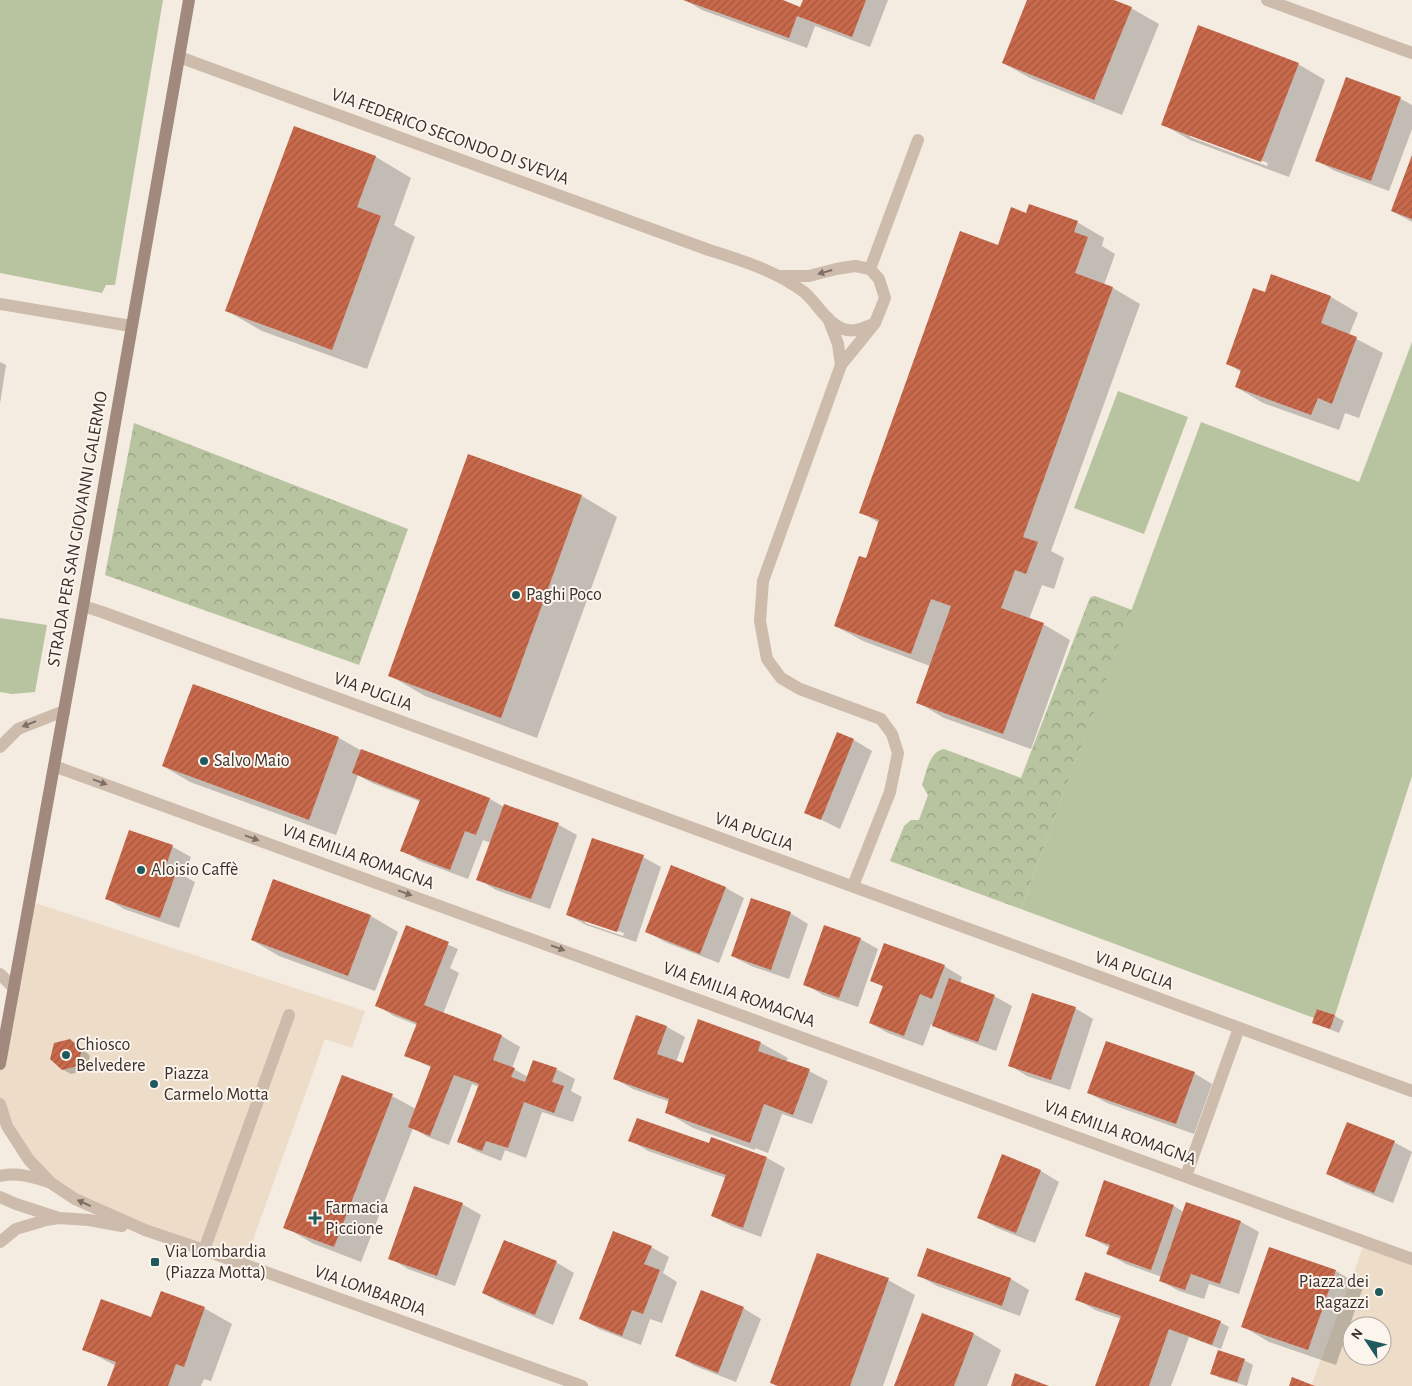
<svg xmlns="http://www.w3.org/2000/svg" width="1412" height="1386" viewBox="0 0 1412 1386" font-family="'Alegreya Sans',sans-serif">
  <defs>
    <pattern id="forest-crowns" width="20" height="18" patternUnits="userSpaceOnUse" patternTransform="scale(1.25)"><rect width="20" height="18" fill="#b8c4a0"/><path d="M2 6a3 3 0 1 1 6 0M12 15a3 3 0 1 1 6 0" fill="none" stroke="#97a083"/></pattern>
    <pattern id="building-hatch" width="6" height="6" patternUnits="userSpaceOnUse" patternTransform="scale(1.25)"><rect width="6" height="6" fill="#c8694b"/><path d="M-1 1l2-2M0 6l6-6M5 7l2-2" fill="none" stroke="#a4573f"/></pattern>
  </defs>
  <rect width="100%" height="100%" fill="#f4ebe1"/>
  <!-- grass -->
  <g fill="#b8c4a0">
    <path d="M0,0h163l-48,285h-9l-4,8 -102,-20z"/>
    <path d="M1412,342v434l-77,239 -17,-6 -4,9 -293,-109 180,-487 158,60z"/>
    <path d="M1118,391l70,26 -44,117 -70,-26z"/>
    <path d="M0,618l47,7 -12,67 -23,2 -12,-2z"/>
  </g>
  <!-- forest -->
  <g fill="url(#forest-crowns)">
    <path d="M134,423l274,106 -49,136 -254,-90z"/>
    <path d="M1095,596l37,14 -111,299 -131,-48 14,-35 7,-6h8l9,-25 -6,-10c4,-11 7,-34 22,-36l77,29 68,-178 2,-3z"/>
  </g>
  <!-- plaza -->
  <g fill="#ecdcc8" fill-rule="evenodd">
    <path d="M29,901l336,110 -13,37 -27,-9 -81,226 -40,-15 -153,-67 -51,-79v-40z"/>
    <path d="M1365,1242l47,17v127h-96l-4,-2zM1352,1326h30v30h-30z"/>
  </g>
  <!-- shadow -->
  <g fill="#0003" fill-rule="evenodd">
    <path d="M685,0h94l22,8 3,-8h84l-18,47 -55,-21 -8,22 -105,-38z"/>
    <path d="M1028,0h82l21,8 28,16 -37,91 -92,-37 -27,-15z"/>
    <path d="M1298,64l27,16 -36,97 -99,-37 -28,-16zM1190,134l78,29 -1,3 -77,-29z"/>
    <path d="M1347,78l54,21 11,6v24l-23,62 -54,-20 -19,-11z"/>
    <path d="M295,128l81,29 35,21 -17,47 21,12 -48,132 -105,-38 -35,-20z"/>
    <path d="M1412,158v64l-20,-11z"/>
    <path d="M1027,214l50,8 27,16 -2,8 13,8 -11,31 9,3 27,16 -89,247 13,7 -10,31 -12,-4 -13,34 14,5 27,16 -39,109 -87,-31 -27,-16 13,-36 -67,-25 -28,-15 32,-66 12,-37 -18,-11 138,-266z"/>
    <path d="M1272,276l59,21 27,16 -9,22 34,18 -24,65 -14,-5 -6,17 -76,-27 -27,-16 5,-15 -14,-9 39,-70z"/>
    <path d="M0,362l6,3 -6,39z"/>
    <path d="M469,455l113,41 35,21 -80,221 -112,-42 -36,-21z"/>
    <path d="M838,734l16,6 18,11 -32,78 -34,-17z"/>
    <path d="M339,738l23,13 128,48 14,8v-1l55,19 18,10 -27,74 -54,-19 -18,-11 13,-36 -8,-3 -15,39 -48,-18 -18,-11 19,-48 -49,-19 -14,-8 -22,60 -146,-53 -27,-16z"/>
    <path d="M129,832l44,15 18,10 -7,19 11,6 -16,46 -55,-19 -18,-11z"/>
    <path d="M643,857l18,10 -25,75 -50,-17 -18,-10zM585,920l39,13 -1,3 -38,-13z"/>
    <path d="M672,867l54,21 18,10 -25,65 -54,-21 -18,-10z"/>
    <path d="M790,913l18,11 -19,55 -38,-13 -19,-10z"/>
    <path d="M371,916l27,16 -23,59 -96,-35 -27,-16z"/>
    <path d="M407,927l51,22 -8,19 9,5 -16,41 59,22 18,11 -8,21 16,9 28,-8 19,10 -4,12 11,6 -9,25 -31,-10 -16,46 -21,-8 -4,11 -25,-10 -18,-10 21,-54 -7,-3 -23,61 -21,-8 -15,-9 -52,134 -49,-19 -27,-16 107,-131 24,13 16,-41 -26,-13 11,-30 -23,-9 -18,-11z"/>
    <path d="M860,939l18,10 -20,58 -35,-12 -18,-11z"/>
    <path d="M944,966l18,11 -2,7 34,12 18,10 -16,45 -44,-16 -21,-11 -8,22 -35,-13 -18,-10 14,-36 -12,-6z"/>
    <path d="M1075,1008l18,11 -23,71 -43,-14 -18,-11z"/>
    <path d="M1318,1011l17,5 9,5 -5,12 -25,-10z"/>
    <path d="M637,1016l30,11 18,10 -9,25 7,3 78,-22 27,15 -2,4 23,9 19,10 -16,43 -30,-10 -14,39 -13,-5v2l-62,-22 -27,-16 4,-10 -37,-13 -18,-10z"/>
    <path d="M70,1040l9,5 11,11 -4,14 -15,4 -9,-5z"/>
    <path d="M1194,1073l18,11 -18,50 -87,-31 -18,-10z"/>
    <path d="M1347,1124l47,18 18,10 -19,51 -47,-19 -19,-11z"/>
    <path d="M712,1139l55,19 18,10 -24,69 -30,-11 -18,-10 13,-38 -78,-27 -18,-11 80,4z"/>
    <path d="M1002,1156l39,15 18,11 -24,61 -38,-15 -19,-11z"/>
    <path d="M1105,1182l69,24 10,6 57,10 18,10 -20,62 -30,-10 -5,15 -25,-8 -18,-10 1,-4 -36,-13 -18,-10 2,-6 -24,-13z"/>
    <path d="M462,1204l19,11 -26,71 -47,-17 -18,-11z"/>
    <path d="M651,1247l18,10 -6,16 14,9 -15,41 -12,-4 -9,26 -42,-16 -18,-10z"/>
    <path d="M1269,1248l67,23 27,16 -27,78 -67,-23 -27,-16z"/>
    <path d="M928,1250l83,29 18,11 -9,26 -83,-30 -19,-11z"/>
    <path d="M556,1262l18,11 -21,52 -52,-22 -18,-10z"/>
    <path d="M888,1280l27,15 -32,91h-105l-6,-3z"/>
    <path d="M1077,1299l143,23 9,5 -8,22 -32,-12 -18,49h-74l24,-67 -26,-9z"/>
    <path d="M204,1308l28,16 -21,57 -7,-2 -3,7h-92l7,-20 -32,-17 68,-31z"/>
    <path d="M743,1308l18,11 -25,63 -41,-16 -19,-11z"/>
    <path d="M923,1315l51,19 27,16 -14,36h-92z"/>
    <path d="M1244,1360l9,5 -6,21 -27,-8 -8,-5z"/>
  </g>
  <!-- building -->
  <g fill="url(#building-hatch)">
    <path d="M683,0h100l17,7 3,-7h63l-14,37 -55,-21 -8,22z"/>
    <path d="M1027,0h87l18,7 -38,93 -92,-37z"/>
    <path d="M1198,25l101,38 -38,99 -100,-37z"/>
    <path d="M1346,77l55,20 -30,84 -56,-20z"/>
    <path d="M294,126l82,30 -19,51 24,9 -49,134 -107,-39z"/>
    <path d="M1412,155v64l-21,-8z"/>
    <path d="M1029,204l49,17 -4,11 14,5 -13,36 38,14 -90,250 15,5 -12,32 -11,-4 -14,38 43,15 -41,111 -87,-31 35,-97 -20,-7 -20,55 -77,-28 25,-70 7,2 13,-38 -20,-7 101,-282 38,14 13,-38 15,6z"/>
    <path d="M1271,274l60,22 -10,27 36,14 -25,67 -14,-6 -7,17 -76,-28 6,-17 -15,-6 27,-76 12,4z"/>
    <path d="M468,454l114,41 -81,223 -113,-42z"/>
    <path d="M193,684l146,53 -30,83 -147,-54z"/>
    <path d="M837,732l17,7 -33,81 -17,-7z"/>
    <path d="M361,749l129,49 -14,37 -11,-4 -15,39 -50,-19 20,-51 -68,-27z"/>
    <path d="M504,804l55,19 -28,76 -55,-19z"/>
    <path d="M129,830l44,15 -7,21 11,4 -17,48 -55,-19z"/>
    <path d="M592,838l52,17 -27,77 -51,-17z"/>
    <path d="M671,865l55,22 -26,67 -55,-22z"/>
    <path d="M273,879l98,36 -23,61 -97,-36z"/>
    <path d="M751,898l40,14 -20,58 -40,-14z"/>
    <path d="M406,925l43,17 -25,63 78,30 -9,25 22,8 -4,9 14,5 8,-22 24,8 -5,14 12,4 -10,27 -30,-11 -16,46 -22,-7 -4,10 -25,-9 22,-58 -25,-9 -24,61 -22,-9 23,-61 -27,-10 13,-33 -42,-17z"/>
    <path d="M824,925l37,13 -22,60 -36,-13z"/>
    <path d="M884,943l61,22 -13,34 -12,-5 -16,42 -35,-13 14,-37 -13,-5z"/>
    <path d="M949,978l46,17 -17,47 -46,-16z"/>
    <path d="M1032,993l44,14 -25,73 -43,-14z"/>
    <path d="M1317,1009l18,6 -5,14 -18,-6z"/>
    <path d="M636,1015l31,11 -10,28 26,9 15,-44 63,23 -3,9 52,18 -17,46 -29,-11 -14,39 -85,-30 4,-14 -56,-20z"/>
    <path d="M70,1039l12,11 -5,16 -15,4 -12,-11 4,-16z"/>
    <path d="M1106,1041l89,31 -19,52 -89,-31z"/>
    <path d="M342,1075l51,19 -59,153 -51,-19z"/>
    <path d="M637,1118l72,25 2,-6 56,20 -24,71 -32,-12 15,-41 -98,-34z"/>
    <path d="M1347,1122l48,19 -21,52 -48,-19z"/>
    <path d="M1002,1154l39,16 -25,63 -39,-15z"/>
    <path d="M1104,1180l70,25 -23,65 -45,-16 4,-9 -25,-9z"/>
    <path d="M414,1186l49,17 -26,73 -49,-17z"/>
    <path d="M1186,1202l55,19 -21,63 -29,-10 -6,16 -26,-9z"/>
    <path d="M613,1231l39,15 -8,18 16,6 -17,44 -11,-4 -10,26 -43,-17z"/>
    <path d="M504,1240l53,21 -22,54 -53,-22z"/>
    <path d="M1269,1247l67,23 -28,80 -67,-23z"/>
    <path d="M927,1248l84,30 -9,28 -85,-30z"/>
    <path d="M817,1253l72,25 -39,108h-72l-8,-3z"/>
    <path d="M1085,1272l136,49 -9,24 -43,-16 -20,57h-54l26,-70 -46,-16z"/>
    <path d="M701,1290l43,17 -26,66 -43,-17z"/>
    <path d="M161,1291l44,16 -21,60 -8,-3 -8,22h-61l9,-24 -34,-12 19,-51 50,18z"/>
    <path d="M922,1313l52,20 -20,53h-60z"/>
    <path d="M1218,1350l27,9 -8,23 -27,-8z"/>
    <path d="M1015,1373l34,13h-38z"/>
    <path d="M1292,1377l23,9h-26z"/>
  </g>
  <g fill="none" stroke-linecap="round" stroke-linejoin="round">
    <!-- service -->
    <g stroke="#cdbbac" stroke-width="12">
      <path d="M709,250c32,10 67,21 95,42 13,11 22,30 39,37 11,4 20,-1 30,-5"/>
      <path d="M870,269l48,-129"/>
      <path d="M780,276h29l27,-7 19,-3 15,3 9,10 6,19 -10,25 -34,42 -78,216 -3,40 7,38 14,19 19,11 81,30 11,15 6,19 -8,39 -37,94"/>
      <path d="M828,318l10,26 3,21"/>
      <path d="M0,747l18,-18 46,-18"/>
      <path d="M0,974l14,14"/>
    </g>
    <!-- minor -->
    <g stroke="#cdbbac" stroke-width="12">
      <path d="M179,57l530,193"/>
      <path d="M83,606l19,6 1310,479"/>
      <path d="M54,766l1358,493"/>
      <path d="M1186,1176l53,-148"/>
      <path d="M204,1250l85,-235"/>
    </g>
    <!-- tertiary -->
    <g stroke="#cdbbac" stroke-width="12">
      <path d="M1267,0l145,53"/>
      <path d="M0,304l131,22"/>
      <path d="M0,1104l7,22 22,34 22,23 24,16 70,31 59,20 378,136"/>
      <path d="M0,1176c17,-4 33,1 49,6"/>
      <path d="M0,1197l16,7 40,13"/>
      <path d="M0,1242l16,-13 30,-9 13,-2 30,2 33,6"/>
    </g>
    <!-- secondary -->
    <path stroke="#a18a7d" stroke-width="12" d="M0,1064l83,-458 106,-606"/>
  </g>
  <!-- one-way arrows -->
  <defs><path id="oneway-solid" d="M-6-.8H1V-3.2L6.5 0L1 3.2V.8H-6Z" transform="scale(1.25)"/></defs>
  <g fill="#7d6f65">
    <use href="#oneway-solid" transform="translate(825 272) rotate(164)"/>
    <use href="#oneway-solid" transform="translate(29 724) rotate(158)"/>
    <use href="#oneway-solid" transform="translate(100 782) rotate(20)"/>
    <use href="#oneway-solid" transform="translate(252 838) rotate(20)"/>
    <use href="#oneway-solid" transform="translate(405 893) rotate(20)"/>
    <use href="#oneway-solid" transform="translate(558 948) rotate(20)"/>
    <use href="#oneway-solid" transform="translate(84 1203) rotate(-156)"/>
  </g>
  <!-- markers -->
  <g fill="#1f5a5e" stroke="#fbf5ee" stroke-width="2">
    <circle cx="516" cy="595" r="5"/>
    <circle cx="204" cy="761" r="5"/>
    <circle cx="141" cy="870" r="5"/>
    <circle cx="66" cy="1055" r="5"/>
    <circle cx="154" cy="1084" r="5"/>
    <path d="M312.5 1210.5h5v5h5v5h-5v5h-5v-5h-5v-5h5z"/>
    <rect x="150" y="1257" width="10" height="10" rx="2.5"/>
    <circle cx="1379" cy="1292" r="5"/>
  </g>
  <g text-anchor="middle" dominant-baseline="central" stroke-width="4" stroke-linejoin="round" paint-order="stroke">
    <!-- street labels -->
    <g font-size="18" fill="#3b302b" stroke="#fbf5ee">
      <text transform="translate(450 137) rotate(20)">VIA FEDERICO SECONDO DI SVEVIA</text>
      <text transform="translate(78 529) rotate(-80)">STRADA PER SAN GIOVANNI GALERMO</text>
      <text transform="translate(373 692) rotate(20)">VIA PUGLIA</text>
      <text transform="translate(754 832) rotate(20)">VIA PUGLIA</text>
      <text transform="translate(358 857) rotate(20)">VIA EMILIA ROMAGNA</text>
      <text transform="translate(1134 971) rotate(20)">VIA PUGLIA</text>
      <text transform="translate(739 995) rotate(20)">VIA EMILIA ROMAGNA</text>
      <text transform="translate(1120 1133) rotate(20)">VIA EMILIA ROMAGNA</text>
      <text transform="translate(370 1291) rotate(20)">VIA LOMBARDIA</text>
    </g>
    <!-- poi labels -->
    <g font-size="18" fill="#3b302b" stroke="#fbf5ee" text-anchor="start">
      <text x="526" y="595">Paghi Poco</text>
      <text x="214" y="761">Salvo Maio</text>
      <text x="151" y="870">Aloisio Caffè</text>
      <text x="76" y="1045">Chiosco<tspan x="76" dy="21">Belvedere</tspan></text>
      <text x="164" y="1074">Piazza<tspan x="164" dy="21">Carmelo Motta</tspan></text>
      <text x="325" y="1208">Farmacia<tspan x="325" dy="21">Piccione</tspan></text>
      <text x="165" y="1252">Via Lombardia<tspan x="165" dy="21">(Piazza Motta)</tspan></text>
      <text x="1369" y="1282" text-anchor="end">Piazza dei<tspan x="1369" dy="21">Ragazzi</tspan></text>
    </g>
  </g>
  <!-- north arrow -->
  <g transform="translate(1367 1341) rotate(305)"><circle r="24" fill="#fbf5ee" stroke="#aea6a0"/>
  <path d="M0-4L9 19L0 12L-9 19Z" fill="#1f5a5e"/>
  <text y="-8" font-size="14" font-weight="bold" text-anchor="middle" fill="#3b302b">N</text>
  </g>
</svg>
